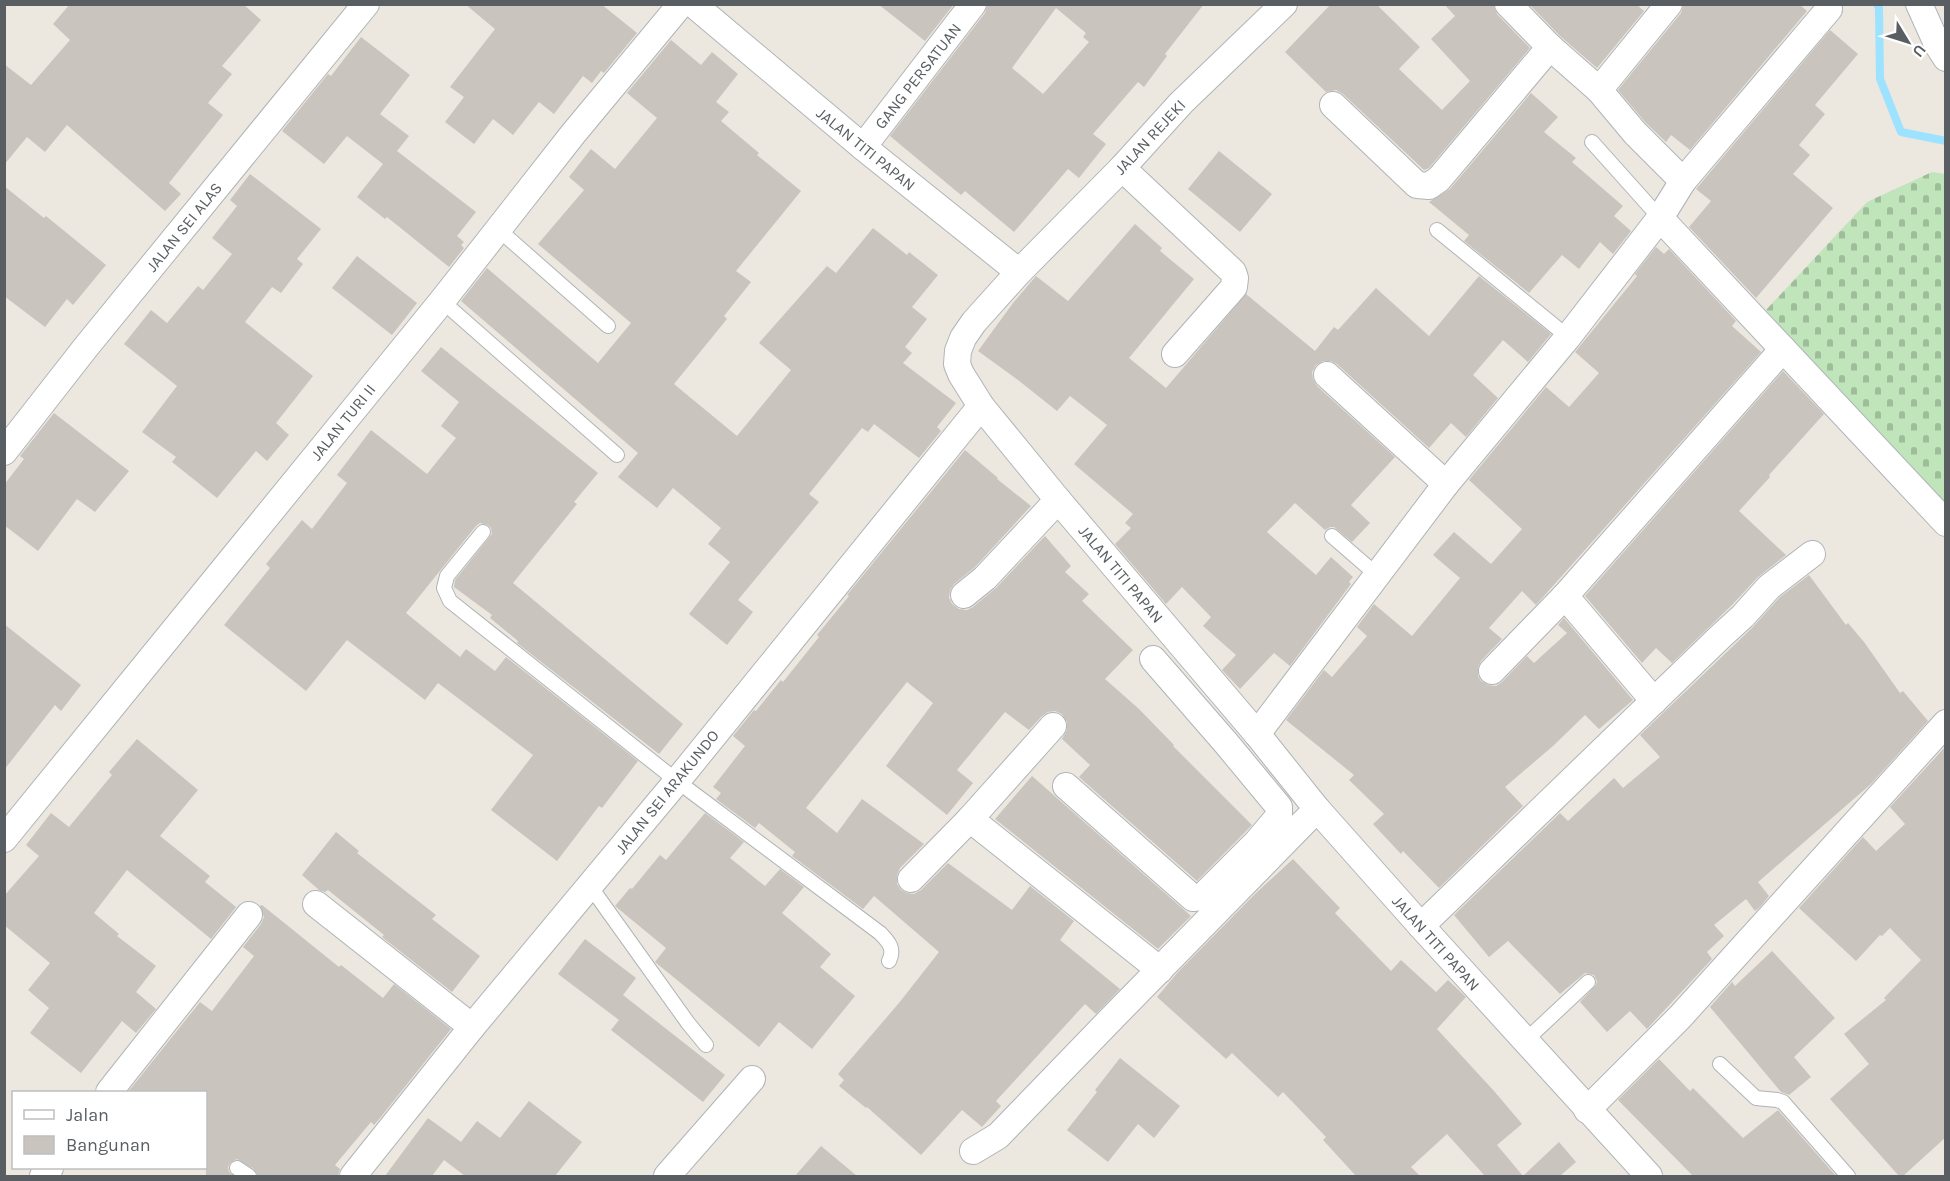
<svg xmlns="http://www.w3.org/2000/svg" width="1950" height="1181" viewBox="0 0 1950 1181" font-family="Karla,sans-serif">
  <defs>
    <pattern id="cemetery-stones" width="16" height="16" patternUnits="userSpaceOnUse" patternTransform="scale(1.5)"><rect width="16" height="16" fill="#c0e5ba"/><path d="M2 7V4a2 2 0 0 1 4 0v3zM10 15v-3a2 2 0 0 1 4 0v3z" fill="#9fbd9b"/></pattern>
  </defs>
  <rect width="100%" height="100%" fill="#ece7df"/>
  <!-- cemetery -->
  <path fill="url(#cemetery-stones)" d="M1932,172l13,2v340l-179,-204 101,-108z"/>
  <g fill="none" stroke-linecap="round" stroke-linejoin="round">
    <!-- stream -->
    <path stroke="#9de2ff" stroke-width="8" d="M1877,4l2,4 1,71 21,53 45,9"/>
  </g>
  <!-- building -->
  <g fill="#cac4be" fill-rule="evenodd">
    <path d="M70,4h173l18,16 -39,46 10,8 -24,29 15,12 -54,68 12,11 -16,17 -98,-86 -22,27 -18,-15 -23,28v-101l27,21 39,-45 -17,-16z"/>
    <path d="M465,4h136l36,29 -33,40 -3,-2 -9,12 -9,-7 -29,38 -15,-12 -26,33 -20,-16 -19,25 -29,-22 19,-25 -14,-10 45,-58z"/>
    <path d="M878,4h76l-29,37z"/>
    <path d="M988,4h216l-39,50 2,2 -23,31 -6,-5 -45,52 13,10 -27,34 -11,-9 -54,63 -49,-41 -4,4 -71,-59 95,-123zM1056,8l30,25 -3,4 6,5 -46,52 -31,-26z"/>
    <path d="M1331,4h45l44,43 -21,22 43,41 28,-29 -39,-42 24,-23 -11,-12h49l4,10 33,34 -101,120 -5,2 -81,-76 -7,-4 -10,2 -41,-40z"/>
    <path d="M1529,4h107l8,7 -47,57 -37,-32z"/>
    <path d="M1684,4h115l8,7 -117,139 -19,-15 -5,7 -20,-19 -28,-33 63,-77z"/>
    <path d="M1830,30l28,24 -43,51 10,9 -26,31 11,10 -17,19 40,34 -77,90 -67,-71 22,-26 -15,-12z"/>
    <path d="M361,37l49,38 -30,39 29,22 -12,15 79,61 -19,24 7,6 -3,3 3,3 -15,19 -62,-50 -2,2 -28,-22 26,-33 -36,-28 -23,28 -42,-33 46,-57 3,2z"/>
    <path d="M671,40l30,25 11,-13 26,22 -22,28 13,10 -8,9 38,32 -2,2 44,36 -65,80 15,11 -27,34 3,3 -53,65 63,52 54,-66 -32,-27 68,-77 9,7 37,-45 34,27 2,-3 29,23 -26,32 15,12 -22,28 7,6 -9,10 53,40 -19,24 4,4 -22,27 -45,-34 -6,8 -6,-4 -53,66 10,8 -81,98 15,12 -26,33 -38,-31 41,-52 -22,-18 13,-16 -48,-40 -16,20 -39,-31 20,-24 -177,-152 26,-33 111,95 33,-40 -93,-79 46,-54 -15,-13 22,-28 24,20 42,-51 -30,-25z"/>
    <path d="M1531,93l27,24 -14,15 32,26 -4,4 51,44 -9,10 17,15 -18,23 -13,-12 -21,27 -17,-14 -33,38 -65,-52 5,-6 -40,-33 21,-13z"/>
    <path d="M1219,151l53,43 -32,38 -52,-43z"/>
    <path d="M250,174l71,55 -24,30 6,5 -22,29 -9,-6 -27,35 68,54 -37,47 13,12 -22,26 -11,-10 -39,47 -45,-36 4,-5 -34,-25 35,-46 -53,-42 27,-34 16,13 31,-37 5,4 29,-36 -20,-16 25,-32 -7,-6z"/>
    <path d="M4,186l40,32 2,-2 60,49 -33,40 -6,-6 -22,28 -41,-31z"/>
    <path d="M1135,224l27,24 -2,3 34,28 -65,79 37,30 80,-94 69,57 19,-24 4,3 38,-42 53,48 50,-60 72,58 -23,28 -25,-22 -30,35 25,23 -32,39 -15,-14 -22,25 -92,-84 -6,-3h-8l-7,4 -4,7 1,7 4,7 78,71 -44,48 19,18 -18,19 -18,-15h-4l-5,3 -30,-27 -28,29 49,43 15,-18 22,20 -4,5 2,2 -61,82 -16,-13 -34,36 -18,-19 14,-15 -33,-29 8,-9 -29,-30 -16,17 -51,-60 16,-16 -6,-5 8,-9 -59,-50 33,-39 -37,-29 -13,15 -39,-31 -40,-29 35,-48 23,-27 32,25z"/>
    <path d="M1656,247l8,7 5,-5 67,72 -4,5 29,26 -225,253 -14,-14 -33,37 13,11 -21,22 -3,6v9l3,5 7,4 8,1 6,-4 25,-26 7,7 33,-30 -9,-8 6,-7 69,82 -34,29 -14,-14 -32,31 -48,41 18,19 -84,82 -36,-37 -2,3 -28,-30 11,-10 -35,-34 5,-5 -68,-55 38,-50 8,7 35,-41 -10,-9 17,-23 38,32 48,-58 -27,-23 21,-23 37,32 31,-35 -53,-49 77,-93 23,20 30,-34 -24,-21 62,-76 -2,-2z"/>
    <path d="M357,256l60,47 -25,32 -60,-47z"/>
    <path d="M441,347l157,126 -24,29 3,2 -64,79 170,141 -24,30 -142,-111 1,-2 -28,-23 2,-3 -38,-28 1,-7 37,-46 -1,-6 -3,-3 -8,-2 -4,3 -70,87 54,44 6,-8 29,22 11,-14 132,104 -36,47 -3,-2 -42,55 -66,-51 42,-55 -95,-72 -13,17 -78,-60 -41,51 -82,-66 46,-57 -4,-4 36,-44 10,9 35,-46 -10,-8 34,-45 56,44 29,-36 -15,-12 18,-24 -38,-31z"/>
    <path d="M1783,371l41,43 -55,61 1,2 -31,34 47,44 -28,22 -26,28 -60,58 -16,-15 -14,15 -57,-67z"/>
    <path d="M54,413l75,58 -34,41 -18,-13 -39,52 -34,-26v-40l20,-26 -4,-3z"/>
    <path d="M965,450l33,28 -1,1 34,27 -56,61 -21,17 -4,6 -1,8 3,6 7,5 8,1 6,-3 23,-19 49,-52 26,30 -6,6 24,22 -7,7 51,49 -28,29 34,30 35,36 -1,1 79,79 -55,56 -118,-104 11,-12 -28,-26 5,-9v-8l-5,-8 -7,-3 -7,1 -6,4 -13,14 -24,-18 -48,58 16,13 -26,32 -61,-49 47,-63 -26,-21 -101,126 31,25 25,-34 62,45 -24,24 -3,7v9l4,6 6,3 7,1 7,-4 27,-27 64,47 18,-24 44,35 -14,19 60,49 -24,25 -11,-10 -89,97 5,5 -19,21 -20,-17 -41,45 -54,-48 -1,1 -27,-22 5,-6 -6,-6 61,-71 40,-51 -65,-56 -11,13 -71,-53 3,-4 -36,-29 -4,5 -39,-29 5,-6 -8,-6 32,-41 -12,-10 21,-26 2,1 25,-31 2,2 36,-45 -2,-2 32,-39 -2,-1z"/>
    <path d="M1809,575l37,50 2,-2 16,19 36,51 3,-2 25,30 -57,63 -113,98 11,14 -9,11 -5,4 -9,-12 -32,26 10,11 -17,16 5,7 -65,70 -17,-18 -23,21 -27,-30 16,-17 1,-4 -3,-6 -9,-2 -25,21 -52,-53 -19,16 -35,-42 106,-102 8,8 46,-43 9,10 37,-31 -20,-22 113,-108 26,-29z"/>
    <path d="M4,624l77,61 -20,26 -6,-6 -51,65z"/>
    <path d="M137,739l61,51 -38,46 50,40 -5,6 31,25 -25,32 -84,-69 -33,43 25,21 -2,2 39,30 -20,26 20,17 -20,24 -14,-12 -41,52 -51,-40 19,-25 -21,-18 22,-27 -46,-38v-29l35,-40 -13,-11 25,-32 18,14 43,-52 -3,-3z"/>
    <path d="M1946,746v391l-43,39h-4l-69,-77 39,-35 -25,-30 42,-34 -2,-2 37,-38 -31,-32 -8,8 -2,-1 -24,26 -57,-53 64,-71 13,14 29,-27 -15,-17z"/>
    <path d="M1032,776l159,140 -33,33 -163,-130z"/>
    <path d="M705,813l39,29 -14,16 35,28 15,-17 24,18 -22,26 49,41 -11,13 35,29 -43,53 -33,-27 -20,25 -104,-85 11,-14 -51,-42 15,-18 2,1 28,-34 6,5z"/>
    <path d="M336,832l23,19 -2,2 79,62 -4,4 48,37 -28,36 -70,-55 2,-2 -56,-45 -3,2 -6,-2 -17,-15z"/>
    <path d="M1293,859l47,49 -5,5 56,58 10,-11 35,32 12,-12 18,17 -29,32 57,62 28,33 -25,21 26,31 36,-34 17,20 -16,14h-75l-38,-42 -36,33 9,9h-64l-33,-36 3,-3 -43,-45 -5,5 -46,-44 -6,6 -69,-62 21,-25 77,-78z"/>
    <path d="M262,905l77,62 2,-2 42,33 11,-14 57,45 -71,89 -6,7 -3,-3 -36,43 5,4 -2,7h-80l-4,-7 -17,-10 -7,4 -2,4 1,5 5,4h-28v-84h-78l72,-90 12,9 42,-55 -11,-9 18,-23 3,-7 -4,-11z"/>
    <path d="M585,939l51,39 -13,17 102,80 -22,27 -92,-72 8,-10 -61,-46z"/>
    <path d="M1772,951l63,67 -41,39 17,20 -22,18 -8,-3 -71,-85 22,-25 3,4z"/>
    <path d="M1120,1058l60,48 -26,32 -16,-14 -30,38 -41,-32 30,-38 -2,-2z"/>
    <path d="M1659,1059l31,32 3,-3 50,50 35,-28 58,66h-143l-75,-76z"/>
    <path d="M529,1101l53,41 -27,34h-90l-21,-16 -12,16h-47l43,-58 33,24 16,-21 23,17z"/>
    <path d="M821,1146l36,30h-62z"/>
  </g>
  <g fill="none" stroke-linecap="round" stroke-linejoin="round">
    <!-- service casing -->
    <g stroke="#b0b4b8" stroke-width="16">
      <g id="service">
        <path d="M1592,142l68,76"/>
        <path d="M498,229l110,97"/>
        <path d="M1437,230l131,107"/>
        <path d="M442,301l175,154"/>
        <path d="M483,532l-36,44 -3,12 6,13 227,180 203,152c9,9 15,16 9,28"/>
        <path d="M1332,536l45,39"/>
        <path d="M590,886l98,137 18,22"/>
        <path d="M1525,1041l63,-59"/>
        <path d="M1720,1064l36,34 21,2 6,2 65,74"/>
        <path d="M237,1168l12,8"/>
      </g>
    </g>
    <!-- minor casing -->
    <g stroke="#b0b4b8" stroke-width="28">
      <g id="minor">
        <path d="M693,4l170,143 156,125"/>
        <path d="M1284,4l-103,99 -59,65 -103,104 -45,50 -11,16 -5,13 -1,13 4,10 20,32 77,94 199,234 60,75 104,117 228,250"/>
        <path d="M1508,4l42,43 49,43 36,43 48,48"/>
        <path d="M1919,4l18,40 9,14"/>
        <path d="M1599,90l70,-86"/>
        <path d="M1333,105l84,80 12,1 10,-7 111,-132"/>
        <path d="M863,147l110,-143"/>
        <path d="M1122,168l111,104 2,6 -1,9 -59,67"/>
        <path d="M1660,218l286,305"/>
        <path d="M1327,375l119,109"/>
        <path d="M4,452l82,-105 280,-343"/>
        <path d="M964,595l21,-17 73,-78"/>
        <path d="M1565,596l89,105"/>
        <path d="M1492,671l73,-75 218,-247"/>
        <path d="M1257,734l189,-250 122,-147 92,-119 23,-37 146,-172"/>
        <path d="M1066,786l127,112 9,-1 55,-55 22,-26v-9l-53,-64 -73,-84"/>
        <path d="M970,819l190,151"/>
        <path d="M4,839l438,-538 131,-167 108,-130"/>
        <path d="M911,879l59,-60 83,-93"/>
        <path d="M316,904l156,123"/>
        <path d="M1421,926l300,-290 22,-20 26,-29 43,-33"/>
        <path d="M109,1092l140,-177"/>
        <path d="M1587,1110l93,-93 266,-294"/>
        <path d="M973,1151l25,-15 119,-123 200,-204"/>
        <path d="M43,1176l7,-8"/>
        <path d="M353,1176l119,-149 205,-246 304,-375"/>
        <path d="M667,1176l85,-97"/>
      </g>
    </g>
    <!-- service -->
    <use href="#service" stroke="#fff" stroke-width="14"/>
    <!-- minor -->
    <use href="#minor" stroke="#fff" stroke-width="26"/>
  </g>
  <g text-anchor="middle" dominant-baseline="central" stroke-width="4.5" stroke-linejoin="round" paint-order="stroke">
    <!-- street labels -->
    <g font-size="16" fill="#585e61" stroke="#fff">
      <text transform="translate(918 76) rotate(-52)">GANG PERSATUAN</text>
      <text transform="translate(1150 137) rotate(-47)">JALAN REJEKI</text>
      <text transform="translate(866 149) rotate(39)">JALAN TITI PAPAN</text>
      <text transform="translate(184 227) rotate(-51)">JALAN SEI ALAS</text>
      <text transform="translate(343 422) rotate(-51)">JALAN TURI II</text>
      <text transform="translate(1121 574) rotate(50)">JALAN TITI PAPAN</text>
      <text transform="translate(667 792) rotate(-51)">JALAN SEI ARAKUNDO</text>
      <text transform="translate(1436 943) rotate(48)">JALAN TITI PAPAN</text>
    </g>
  </g>
  <!-- border -->
  <rect width="1950" height="1181" fill="none" stroke="#585e61" stroke-width="12"/>
  <!-- legend -->
  <rect x="12" y="1091" width="195" height="78" fill="#ffffff" stroke="#bcbfc0" stroke-width="1.5"/>
  <rect x="24" y="1110" width="30" height="9" fill="#ffffff" stroke="#bcbfc0" stroke-width="1.5"/>
  <text x="66" y="1121" font-size="18" fill="#585e61">Jalan</text>
  <rect x="24" y="1136" width="30" height="18" fill="#cac4be" stroke="#bcbfc0" stroke-width="1.5"/>
  <text x="66" y="1151" font-size="18" fill="#585e61">Bangunan</text>
  <!-- north arrow -->
  <g transform="translate(1908 42) rotate(128)" stroke="#ffffff" stroke-width="4.5" paint-order="stroke">
  <path d="M0-4.5L10 22L0 15L-10 22Z" fill="#585e61"/>
  <text y="-9" font-size="16" font-weight="bold" text-anchor="middle" fill="#585e61">U</text>
  </g>
</svg>
